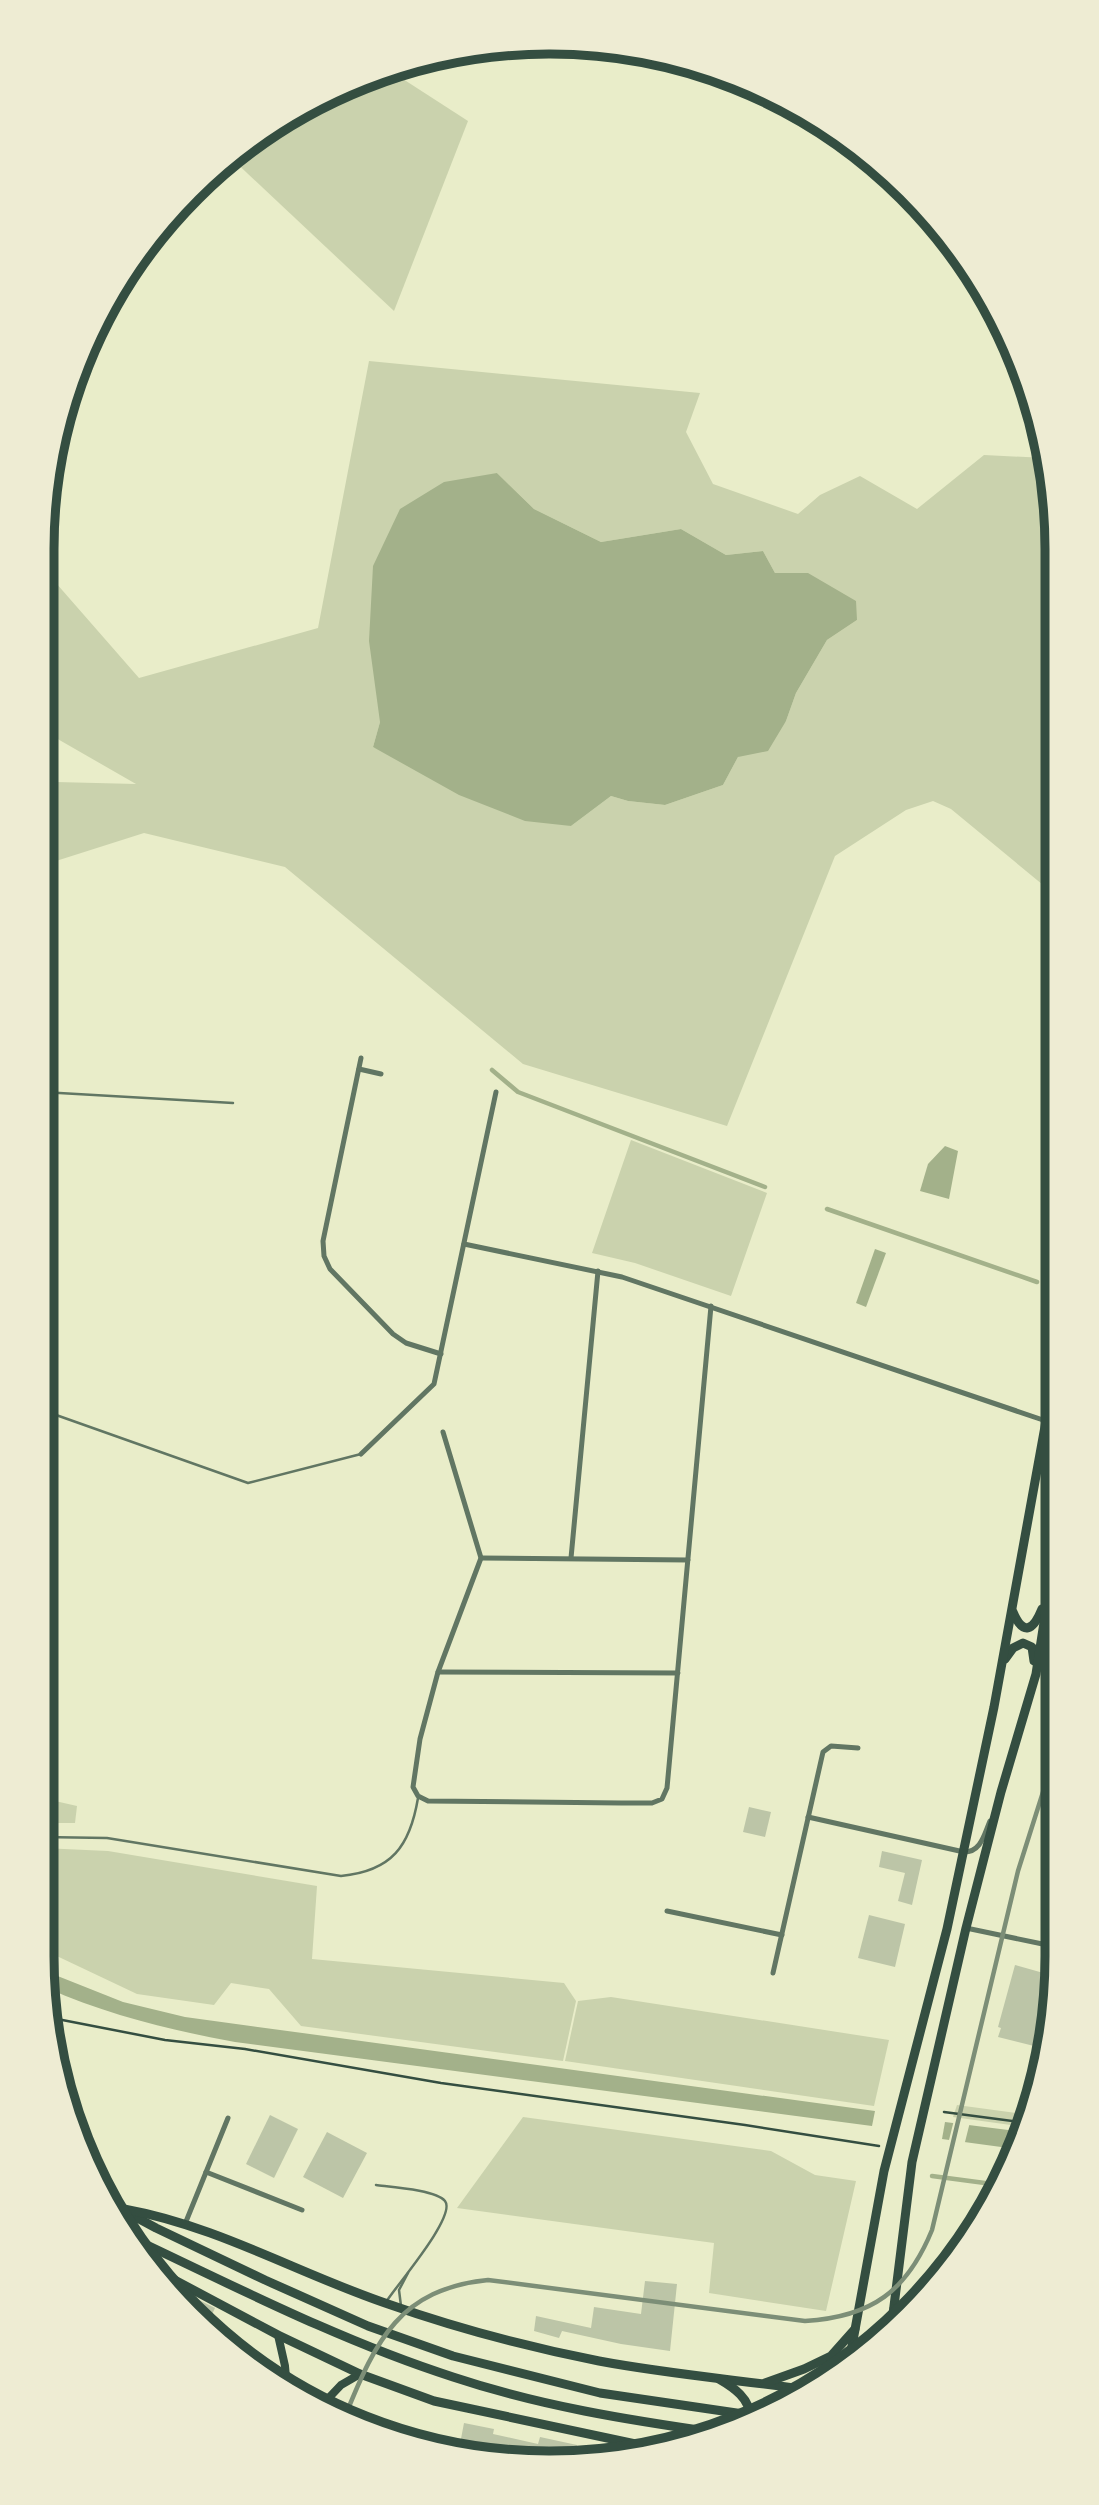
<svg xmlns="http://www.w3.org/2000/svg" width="1099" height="2505" viewBox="0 0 1099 2505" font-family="Spectral,serif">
  <rect width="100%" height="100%" fill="#e9edc9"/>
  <!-- green -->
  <g fill="#cad2ad" fill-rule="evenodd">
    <path d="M389,70l79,51 -74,190 -164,-154 11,-10 84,-53z"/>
    <path d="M369,361l331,32 -14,39 27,52 85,30 22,-19 40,-19 57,33 67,-54 62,3 7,25 1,411 -103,-85 -18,-8 -27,9 -71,46 -108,270 -204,-62 -238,-197 -141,-34 -88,28 -14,-4v-58l14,-17 80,2 -94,-54v-163l97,111 179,-50zM497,473l37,36 67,33 80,-13 45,26 37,-4 12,22 33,1 49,46 -30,20 -31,53 -10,28 -48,36 -15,28 -58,20 -37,-4 -17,-5 -40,30 -198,-79 7,-25z"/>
    <path d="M631,1140l136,53 -36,103 -96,-33 -43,-10z"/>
    <path d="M42,1798l35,8 -2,17h-33z"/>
    <path d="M42,1848l66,3 209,35 -5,73 252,24 12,18 -13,60 -262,-35 -32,-37 -38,-6 -17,22 -77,-11 -95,-45z"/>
    <path d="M611,1997l278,43 -15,66 -309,-45 13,-60z"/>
    <path d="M957,2105l74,10 -5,12 -73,-10z"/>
    <path d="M523,2117l248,34 44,24 41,6 -30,130 -117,-18 5,-50 -257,-35z"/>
  </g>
  <!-- water -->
  <g fill="#a3b18a">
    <path d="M497,473l37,36 67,33 80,-13 45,26 37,-4 12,22h33l48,28 1,19 -30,20 -31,53 -10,28 -18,30 -30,6 -15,28 -58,20 -37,-4 -17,-5 -40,30 -46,-5 -66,-26 -86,-48 7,-25 -11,-81 4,-75 27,-57 44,-27z"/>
    <path d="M945,1146l13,5 -9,48 -29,-8 8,-27z"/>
    <path d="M875,1249l11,4 -20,54 -10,-4z"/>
    <path d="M45,1971l78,31 62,15 690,94 -3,15 -637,-84c-65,-12 -127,-27 -188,-54z"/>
    <path d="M945,2122l79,10 -8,17 -74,-10z"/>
  </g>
  <!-- pier -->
  <path fill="#e9edc9" d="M954,2120l16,2 -6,24 -16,-2z"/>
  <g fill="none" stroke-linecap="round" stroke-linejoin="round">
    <!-- stream -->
    <g stroke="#a3b18a" stroke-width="4.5">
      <path d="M492,1070l26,22 247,95"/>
      <path d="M827,1209l210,73"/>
      <path d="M932,2176l68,9"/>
    </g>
  </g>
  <!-- building -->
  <g fill="#bcc5a7">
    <path d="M749,1807l22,5 -6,25 -22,-5z"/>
    <path d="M882,1851l40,9 -10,45 -14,-4 7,-28 -26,-6z"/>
    <path d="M869,1915l36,9 -10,43 -37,-9z"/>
    <path d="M1015,1965l39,11 -12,72 -44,-11 3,-9 -3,-1z"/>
    <path d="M270,2115l28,14 -24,49 -28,-14z"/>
    <path d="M327,2132l40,21 -24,45 -40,-21z"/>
    <path d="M645,2281l32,3 -7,67 -49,-7 -59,-13 -3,7 -25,-7 2,-15 55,12 3,-21 47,7z"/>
    <path d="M199,2300l16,8 -7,15 -15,-12z"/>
    <path d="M464,2423l30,6 -1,5 45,10 2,-7 37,8 -1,4 38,10 -99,-4 -55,-11z"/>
  </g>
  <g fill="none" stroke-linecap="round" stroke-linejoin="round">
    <!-- path -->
    <g stroke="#344e41" stroke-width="2.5">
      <path d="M52,2018l113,22 80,9 196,34 304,42 134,21"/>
      <path d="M944,2112l84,11"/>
    </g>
    <!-- service -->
    <g stroke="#617663" stroke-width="2.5">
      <path d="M42,1092l191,11"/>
      <path d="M42,1410l206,73 113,-29"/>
      <path d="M42,1837l65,1 234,38c51,-5 69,-30 77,-78"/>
      <path d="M376,2185c16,2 60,5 69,16 12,15 -49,85 -59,101"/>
      <path d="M401,2306l-2,-16 9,-17"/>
    </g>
    <!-- minor -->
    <g stroke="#617663" stroke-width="5">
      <path d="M361,1058l-38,183 1,15 6,13 63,65 13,9 35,11"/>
      <path d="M359,1069l22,5"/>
      <path d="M464,1244l158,33 424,144"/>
      <path d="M443,1432l38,126 -43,114 -18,67 -7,48 5,9 10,5 193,2h31l10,-4 5,-11 44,-482"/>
      <path d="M361,1454l73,-70 62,-292"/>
      <path d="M481,1558l207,2"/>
      <path d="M571,1558l27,-287"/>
      <path d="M438,1672l240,1"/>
      <path d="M808,1817l156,35c17,0 20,-17 26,-31"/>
      <path d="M667,1911l115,24"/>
      <path d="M966,1928l91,19"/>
      <path d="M773,1973l50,-221 8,-6 27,2"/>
      <path d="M206,2172l96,38"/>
      <path d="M185,2224l43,-106"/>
    </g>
    <!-- secondary -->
    <g stroke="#344e41" stroke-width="8">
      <path d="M278,2335l7,31 2,22"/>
      <path d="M322,2405l19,-20 19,-11"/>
    </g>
    <!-- primary -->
    <g stroke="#344e41" stroke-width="9">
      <path d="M1013,1612c10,24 20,19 29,-3"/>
      <path d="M1005,1659l8,-11 10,-5 9,4 2,14"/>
      <path d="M892,2322l20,-160 54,-234 35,-136 35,-118 14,-90 6,-54"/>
      <path d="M850,2357l34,-186 63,-242 47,-222 52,-286 9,-92"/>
    </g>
    <!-- trunk -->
    <g stroke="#344e41" stroke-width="9">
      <path d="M106,2201l50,27 109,52 103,46 85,30 147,37 157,23"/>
      <path d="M124,2209c94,17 175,65 264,95 68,24 140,43 211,57 69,13 140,19 210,29"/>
      <path d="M130,2237c106,50 211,104 323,140 87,29 175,43 266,56"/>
      <path d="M152,2268l126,67 82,39 74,27 225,48"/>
      <path d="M894,2309l4,8"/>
      <path d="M719,2379c14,8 32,20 31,39"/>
      <path d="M765,2383l39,-14 27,-13 24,-27"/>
    </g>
    <!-- rail -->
    <path stroke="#7c8e77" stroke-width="4.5" d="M346,2414c30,-74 54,-125 142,-134l317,41c67,-4 102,-30 127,-91l86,-359 38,-120"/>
  </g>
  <!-- crop -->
  <path d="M0 0H1099V2505H0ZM549 54H550A495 495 0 0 1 1045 549V1956A495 495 0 0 1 550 2451H549A495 495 0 0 1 54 1956V549A495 495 0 0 1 549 54Z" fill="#eeecd3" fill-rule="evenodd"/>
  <path fill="none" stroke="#344e41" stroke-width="9" d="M549 54H550A495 495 0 0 1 1045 549V1956A495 495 0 0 1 550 2451H549A495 495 0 0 1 54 1956V549A495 495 0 0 1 549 54Z"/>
</svg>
